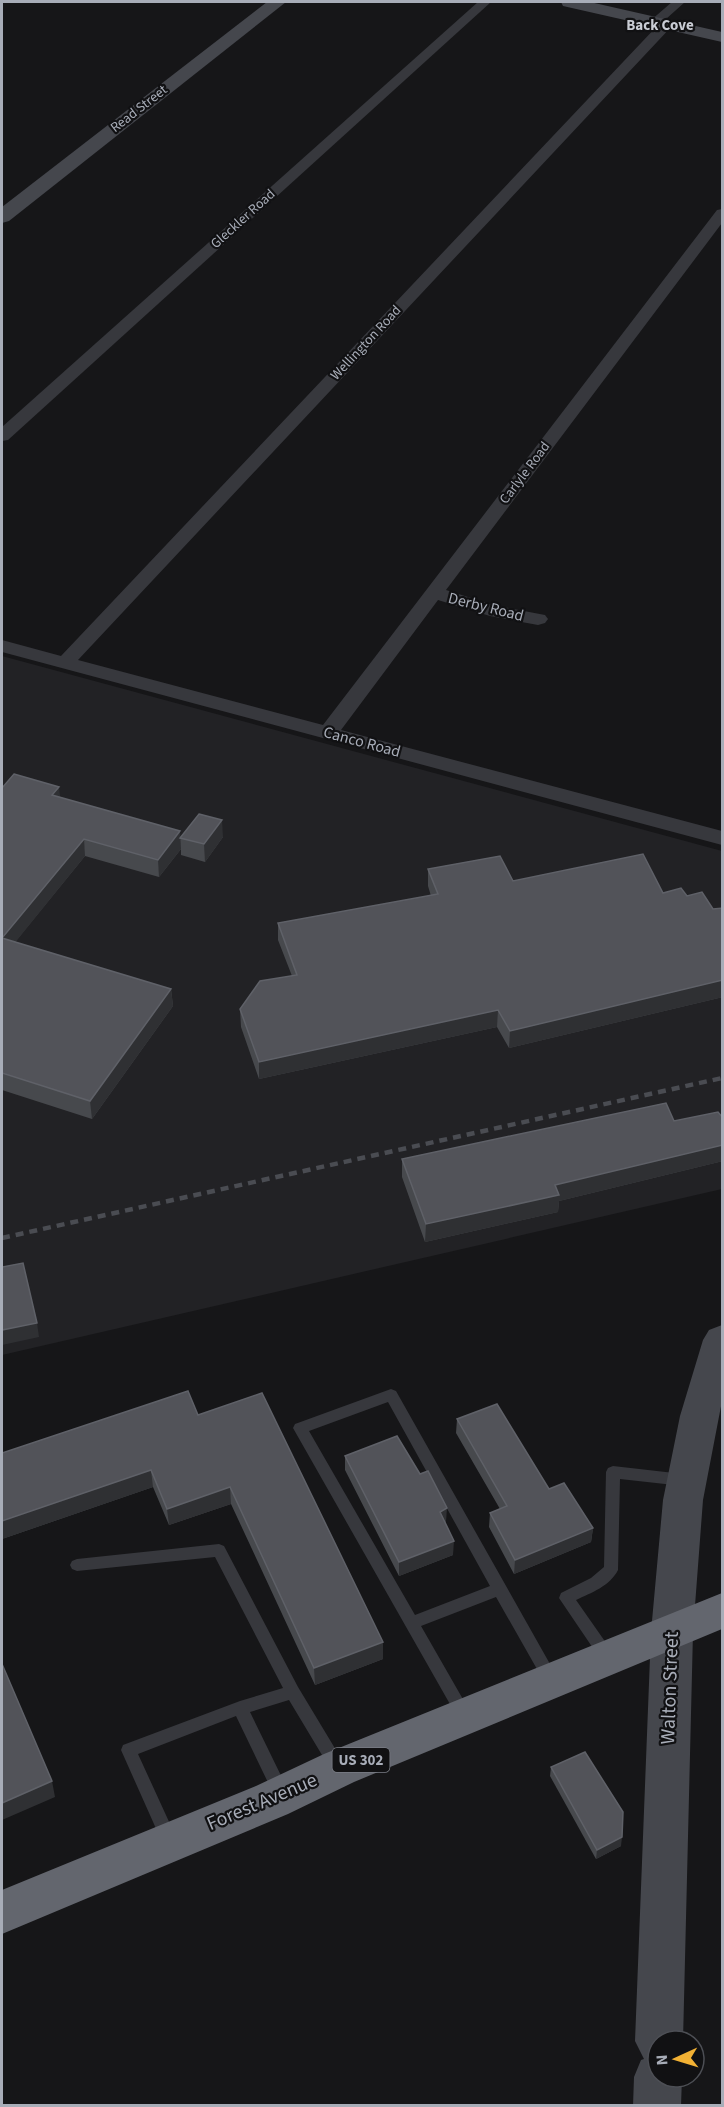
<svg xmlns="http://www.w3.org/2000/svg" width="724" height="2107" viewBox="0 0 724 2107" font-family="'Source Sans 3',sans-serif">
  <rect width="100%" height="100%" fill="#161618"/>
  <!-- built -->
  <path fill="#222225" d="M2,656l720,195v338l-720,166z"/>
  <g fill="none" stroke-linecap="round" stroke-linejoin="round">
    <!-- lane -->
    <g fill="#37383d" fill-rule="evenodd">
      <path d="M391,1389l5,2 163,289 -3,5 -5,2 -5,-2 -50,-88 -75,29 51,89 -3,5 -5,2 -5,-2 -166,-292 2,-4zM388,1402l102,184 -75,29 -106,-184z"/>
      <path d="M613,1466l70,8 5,2 2,4 -2,4 -5,2 -63,-7 -2,91c-8,16 -27,23 -42,30l35,50 3,5 -3,5 -5,2 -5,-2 -42,-62 2,-5 30,-15 13,-11 2,-95 2,-4z"/>
      <path d="M219,1544l5,2 74,141 47,78 -2,5 -6,2 -6,-2 -42,-70 -39,12 39,80 -2,5 -6,2 -6,-2 -39,-81 -98,38 38,83 -2,5 -6,3 -6,-3 -41,-92 2,-5 117,-44 43,-13 -68,-131 -138,14 -5,-2 -2,-4 2,-4 5,-2z"/>
    </g>
    <!-- street -->
    <g fill="#37383d" fill-rule="evenodd">
      <path d="M478,2h13l-483,438 -6,1v-14z"/>
      <path d="M672,2h13l-19,17 6,1 1,3 -1,3 -594,634 245,65 394,-515 5,-1v14l-276,367 47,15 52,10 3,4 -3,4 -7,2 -48,-9 -52,-16 -97,130 381,101v14l-720,-193v-12l59,16 598,-632h-8l-1,-3z"/>
    </g>
    <!-- secondary -->
    <g fill="#45474d" fill-rule="evenodd">
      <path d="M267,2h19l-277,219 -7,2v-16z"/>
      <path d="M561,2h29l132,30v10l-159,-36z"/>
      <path d="M722,1325v76l-19,99 -10,132 -10,409h-25v36h24l-1,29h-48l1,-29 7,-17 3,-1 -9,-18 16,-409 12,-132 17,-84 23,-76 6,-10z"/>
    </g>
    <!-- highway -->
    <path fill="#63666e" fill-rule="evenodd" d="M722,1593v36l-368,153 -66,32 -286,120v-44l254,-104 68,-32z"/>
    <!-- rail -->
    <path stroke="#4a4c52" stroke-width="4.5" stroke-dasharray="8 6" stroke-linecap="butt" d="M2,1238l720,-160"/>
  </g>
  <!-- wall -->
  <g fill="#47494d">
    <path d="M2,788l58,9 121,40h42l-18,25 -24,-7v-6l-22,28 -74,-21 -70,86 156,47 2,17 -81,113 -90,-29z"/>
    <path d="M428,869l85,12 174,15 26,13 10,-1v89l-214,51 -12,-21 -238,52 -18,-52 -1,-18 52,-33 -14,-36v-17l153,-27 -3,-10z"/>
    <path d="M723,1118v43l-164,40 -1,11 -133,30 -23,-65v-18l272,-38z"/>
    <path d="M198,1415l185,244 -68,26 -84,-181 -62,21 -16,-38 -151,52z"/>
    <path d="M457,1419l92,70 44,39 -2,14 -77,32 -25,-47 1,-14 10,-4 -44,-76z"/>
    <path d="M345,1456l101,66h-1l8,33 -54,21 -54,-106z"/>
    <path d="M551,1767l70,79 -25,13 -46,-83z"/>
  </g>
  <!-- shaded-wall -->
  <g fill="#2f3033">
    <path d="M59,787l2,17 -9,-9z"/>
    <path d="M222,820l1,17 -18,25 -1,-18z"/>
    <path d="M180,831l1,18 -22,28 -1,-17z"/>
    <path d="M84,839l1,17 -80,99 -3,-17z"/>
    <path d="M723,980v17l-214,51 1,-17z"/>
    <path d="M171,989l2,17 -81,113 -2,-18z"/>
    <path d="M498,1010l-1,17 -238,52v-17z"/>
    <path d="M723,1145v16l-164,40 -1,11 -133,30 1,-18 129,-39z"/>
    <path d="M37,1323l2,14 -37,8v-15z"/>
    <path d="M151,1470l2,17 -151,52v-18z"/>
    <path d="M230,1487l1,17 -62,21 -2,-16z"/>
    <path d="M447,1508l-1,14 -6,3v-13z"/>
    <path d="M593,1528l-2,14 -77,32 1,-14z"/>
    <path d="M454,1541l-1,14 -54,21v-14z"/>
    <path d="M383,1642v17l-68,26 -1,-17z"/>
    <path d="M52,1781l3,16 -53,23v-17z"/>
    <path d="M622,1837l-1,9 -25,13 1,-9z"/>
  </g>
  <!-- building -->
  <g fill="#525359" stroke="#5f6168" stroke-width="1.5">
    <path d="M14,774l45,13 -7,8 128,36 -22,29 -74,-21 -82,99 169,51 -81,112 -88,-28v-285z"/>
    <path d="M199,814l23,6 -18,24 -24,-6z"/>
    <path d="M643,854l20,39 18,-5 6,8 15,-4 11,17 10,-1v72l-213,51 -12,-21 -239,52 -19,-53 20,-28 37,-6 -19,-52 160,-29 -10,-25 72,-13 13,25z"/>
    <path d="M666,1103l8,18 44,-9 5,6v27l-168,40 4,10 -133,29 -24,-65z"/>
    <path d="M23,1263l14,60 -35,7v-63z"/>
    <path d="M188,1391l10,24 64,-22 121,249 -69,26 -84,-181 -63,22 -16,-39 -149,51v-68z"/>
    <path d="M497,1404l52,85 15,-6 29,45 -78,32 -25,-47 17,-7 -50,-87z"/>
    <path d="M397,1436l23,38 8,-3 19,37 -7,4 14,29 -55,21 -54,-106z"/>
    <path d="M2,1664l50,117 -50,22z"/>
    <path d="M585,1752l38,60 -1,25 -25,13 -46,-83z"/>
  </g>
  <g text-anchor="middle" dominant-baseline="central" stroke-width="4.5" stroke-linejoin="round" paint-order="stroke">
    <!-- far-street labels -->
    <g font-size="14" fill="#a8adb8" stroke="#111113">
      <text transform="translate(139 109) rotate(-38)">Read Street</text>
      <text transform="translate(243 219) rotate(-42)">Gleckler Road</text>
      <text transform="translate(366 343) rotate(-47)">Wellington Road</text>
      <text transform="translate(525 473) rotate(-53)">Carlyle Road</text>
    </g>
    <!-- far-neighbourhood labels -->
    <g font-size="15" font-weight="bold" fill="#c9ccd4" stroke="#111113">
      <text x="660" y="25">Back Cove</text>
    </g>
    <!-- shield labels -->
    <rect fill="#111113" stroke="#7b7e86" stroke-width="1.5" x="332.5" y="1748" width="57" height="24" rx="4.5"/>
    <g font-size="15" font-weight="bold" fill="#a8adb8">
      <text x="361" y="1760">US 302</text>
    </g>
    <!-- street labels -->
    <g font-size="16" fill="#a8adb8" stroke="#111113">
      <text transform="translate(486 607) rotate(14)">Derby Road</text>
      <text transform="translate(362 742) rotate(15)">Canco Road</text>
    </g>
    <!-- near-street labels -->
    <g font-size="20" fill="#a8adb8" stroke="#111113">
      <text transform="translate(670 1688) rotate(-88)">Walton Street</text>
      <text transform="translate(262 1802) rotate(-23)">Forest Avenue</text>
    </g>
  </g>
  <!-- border -->
  <rect width="724" height="2107" fill="none" stroke="#a8adb8" stroke-width="6"/>
  <!-- north arrow -->
  <g transform="translate(676 2059) rotate(266)"><circle r="28" fill="#111113" stroke="#4d4f55" stroke-width="1.5"/>
  <path d="M0-4.5L10 22L0 15L-10 22Z" fill="#f2b134"/>
  <text y="-9" font-size="16" font-weight="bold" text-anchor="middle" fill="#a8adb8">N</text>
  </g>
</svg>
